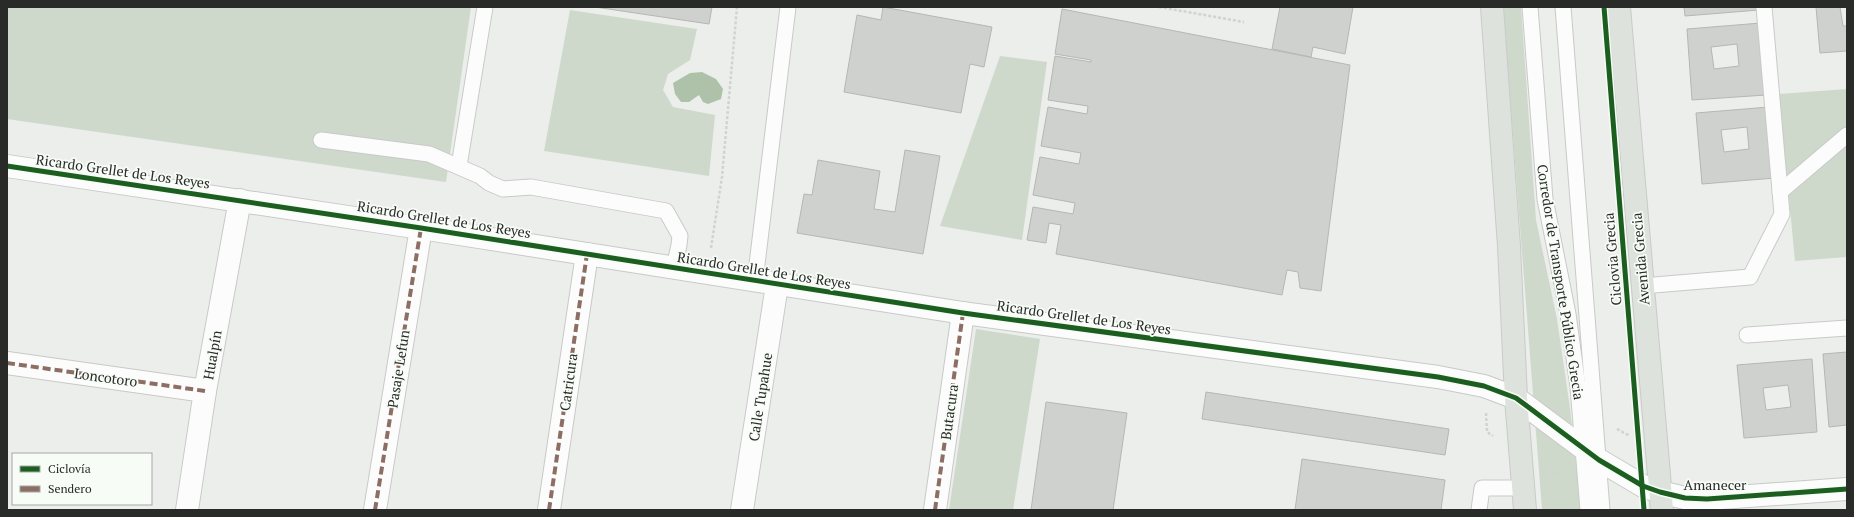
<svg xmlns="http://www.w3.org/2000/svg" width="1854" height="517" viewBox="0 0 1854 517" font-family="'PT Serif',serif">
  <rect width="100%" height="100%" fill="#ebeeea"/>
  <!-- green -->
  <g fill="#ced9cb">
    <path d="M7,7h464l-25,175 -439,-63z"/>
    <path d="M1503,7h18l15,213 21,99 13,89 11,102h-39z"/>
    <path d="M570,10l127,19 -7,31 -22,14 -5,16 10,17 42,8 -6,61 -165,-25z"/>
    <path d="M1000,56l47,6 -25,178 -82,-14z"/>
    <path d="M1847,89v168l-52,4 -16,-167z"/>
    <path d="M976,329l64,10 -27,171h-64z"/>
  </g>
  <!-- water -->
  <path fill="#adc2a9" d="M702,72l14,7 7,10 -2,10 -13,5 -5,-2 -4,-7 -10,7h-8l-6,-8 -2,-11 17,-10z"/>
  <!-- building -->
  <g fill="#ced1ce" stroke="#b5b7b4" fill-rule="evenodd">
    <path d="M595,7h117l-3,17z"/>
    <path d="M883,7l109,20 -8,40 -14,-3 -9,49 -117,-21 13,-77 24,5z"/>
    <path d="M1280,7h73l-8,47 -32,-7 -2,10 -39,-8z"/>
    <path d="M1684,7h75v3l-74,6z"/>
    <path d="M1816,7h24l3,19h4v25l-27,2z"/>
    <path d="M1062,9l288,56 -29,226 -21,-3 -2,-16 -11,-2 -5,25 -226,-41 5,-29 -12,-2 -3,20 -19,-3 6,-33 40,7 2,-11 -42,-8 7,-38 39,7 2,-11 -40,-7 7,-39 39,7 1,-8 -40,-6 7,-44 36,6v-2l-36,-6z"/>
    <path d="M1761,23l5,72 -74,5 -5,-71zM1737,44l2,22 -25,3 -3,-22z"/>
    <path d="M1769,107l6,71 -73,6 -6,-71zM1747,127l2,22 -25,3 -3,-22z"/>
    <path d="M905,150l35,6 -17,98 -126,-21 7,-39 8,1 6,-35 62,11 -6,38 21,3z"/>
    <path d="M1847,352v73l-18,2 -6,-73z"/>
    <path d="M1812,359l5,73 -73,6 -7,-73zM1788,385l3,22 -25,3 -3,-22z"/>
    <path d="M1206,392l243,37 -4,26 -243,-36z"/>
    <path d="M1046,402l81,11 -14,97h-82z"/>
    <path d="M1302,459l143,21 -4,30h-146z"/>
  </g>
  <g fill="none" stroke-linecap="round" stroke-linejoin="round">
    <!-- lane casing -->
    <g stroke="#c8cac7" stroke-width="17">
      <g id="lane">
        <path d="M1530,7l15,192 23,115 10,73 10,123"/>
        <path d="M1563,7l39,503"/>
        <path d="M321,140l108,14 51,22 9,7 14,6 28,-2 135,24 14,25 -1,9 -5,23"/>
        <path d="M459,166l26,-159"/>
        <path d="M1780,192l67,-57"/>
        <path d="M755,281l33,-274"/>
        <path d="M1642,286l108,-9 32,-63 -18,-207"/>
        <path d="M1747,335l100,-7"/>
        <path d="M1479,510l3,-22h41"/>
      </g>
    </g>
    <!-- street casing -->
    <g stroke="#c8cac7" stroke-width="24">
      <g id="street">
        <path d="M7,363l198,28"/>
        <path d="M187,510l18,-119 35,-191"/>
        <path d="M375,510l46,-282"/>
        <path d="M549,510l38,-256"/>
        <path d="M742,510l35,-225"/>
        <path d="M935,510l28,-197"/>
      </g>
    </g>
    <!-- secondary casing -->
    <g stroke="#c8cac7" stroke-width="24">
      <path id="secondary" d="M7,166l414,62 542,85 475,64 46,9 32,12 83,62 44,26 17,6 25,6 22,1 140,-10"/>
    </g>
    <!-- primary casing -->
    <g stroke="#c9cac9" stroke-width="24">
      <g id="primary">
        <path d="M1492,7l17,239 7,152 9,112"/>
        <path d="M1619,7l43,503"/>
      </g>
    </g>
    <!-- path -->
    <g stroke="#d2d3d1" stroke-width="2.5" stroke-dasharray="3 2" stroke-linecap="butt">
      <path d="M1159,7l85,15"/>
      <path d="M711,248l11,-71 15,-170"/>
      <path d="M1486,413l1,19 6,4"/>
      <path d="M1617,429l13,7"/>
      <path d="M1546,466l18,11"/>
    </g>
    <!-- lane -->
    <use href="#lane" stroke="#fcfcfc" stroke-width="15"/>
    <!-- street -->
    <use href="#street" stroke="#fcfcfc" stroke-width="22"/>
    <!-- secondary -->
    <use href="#secondary" stroke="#fcfcfc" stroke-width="22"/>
    <!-- primary -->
    <use href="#primary" stroke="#dde3dc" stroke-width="22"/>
    <!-- quiet -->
    <g stroke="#8d6e63" stroke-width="4" stroke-dasharray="8 4" stroke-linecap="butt">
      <path d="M7,363l198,28"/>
      <path d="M375,510l46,-282"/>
      <path d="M549,510l38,-256"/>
      <path d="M935,510l28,-197"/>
    </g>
    <!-- cycleway casing -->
    <g stroke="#f7fcf6" stroke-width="8">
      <g id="cycleway">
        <path d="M1604,7l40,503"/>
        <path d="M7,166l414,62 542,85 475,64 46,9 32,12 83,62 44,26 17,6 25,6 22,1 140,-10"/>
      </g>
    </g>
    <!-- cycleway -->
    <use href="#cycleway" stroke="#1b5e20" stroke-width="5"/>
  </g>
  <g text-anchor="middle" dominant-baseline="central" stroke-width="3.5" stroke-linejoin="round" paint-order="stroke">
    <!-- street labels -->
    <g font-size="14" fill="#292b29" stroke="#f7fcf6">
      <text transform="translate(123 171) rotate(8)">Ricardo Grellet de Los Reyes</text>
      <text transform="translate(444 219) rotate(9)">Ricardo Grellet de Los Reyes</text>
      <text transform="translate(1612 259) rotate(-95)">Ciclovia Grecia</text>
      <text transform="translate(1640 259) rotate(-95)">Avenida Grecia</text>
      <text transform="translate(764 270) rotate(9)">Ricardo Grellet de Los Reyes</text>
      <text transform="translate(1561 282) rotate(81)">Corredor de Transporte Público Grecia</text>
      <text transform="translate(1084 317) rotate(8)">Ricardo Grellet de Los Reyes</text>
      <text transform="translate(212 355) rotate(-80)">Hualpín</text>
      <text transform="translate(398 369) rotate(-81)">Pasaje Lefun</text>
      <text transform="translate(106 377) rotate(8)">Loncotoro</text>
      <text transform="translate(568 382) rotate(-82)">Catricura</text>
      <text transform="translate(760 397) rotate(-81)">Calle Tupahue</text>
      <text transform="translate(949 412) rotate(-82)">Butacura</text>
      <text x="1715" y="484">Amanecer</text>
    </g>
  </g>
  <!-- border -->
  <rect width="1854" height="517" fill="none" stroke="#292b29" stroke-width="16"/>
  <!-- legend -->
  <rect x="12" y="453" width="140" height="52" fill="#f7fcf6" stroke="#a5a8a4"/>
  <rect x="20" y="466" width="20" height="6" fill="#1b5e20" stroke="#a5a8a4"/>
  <text x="48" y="473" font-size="12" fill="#292b29">Ciclovía</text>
  <rect x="20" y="486" width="20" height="6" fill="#8d6e63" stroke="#a5a8a4"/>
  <text x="48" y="493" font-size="12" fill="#292b29">Sendero</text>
</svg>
